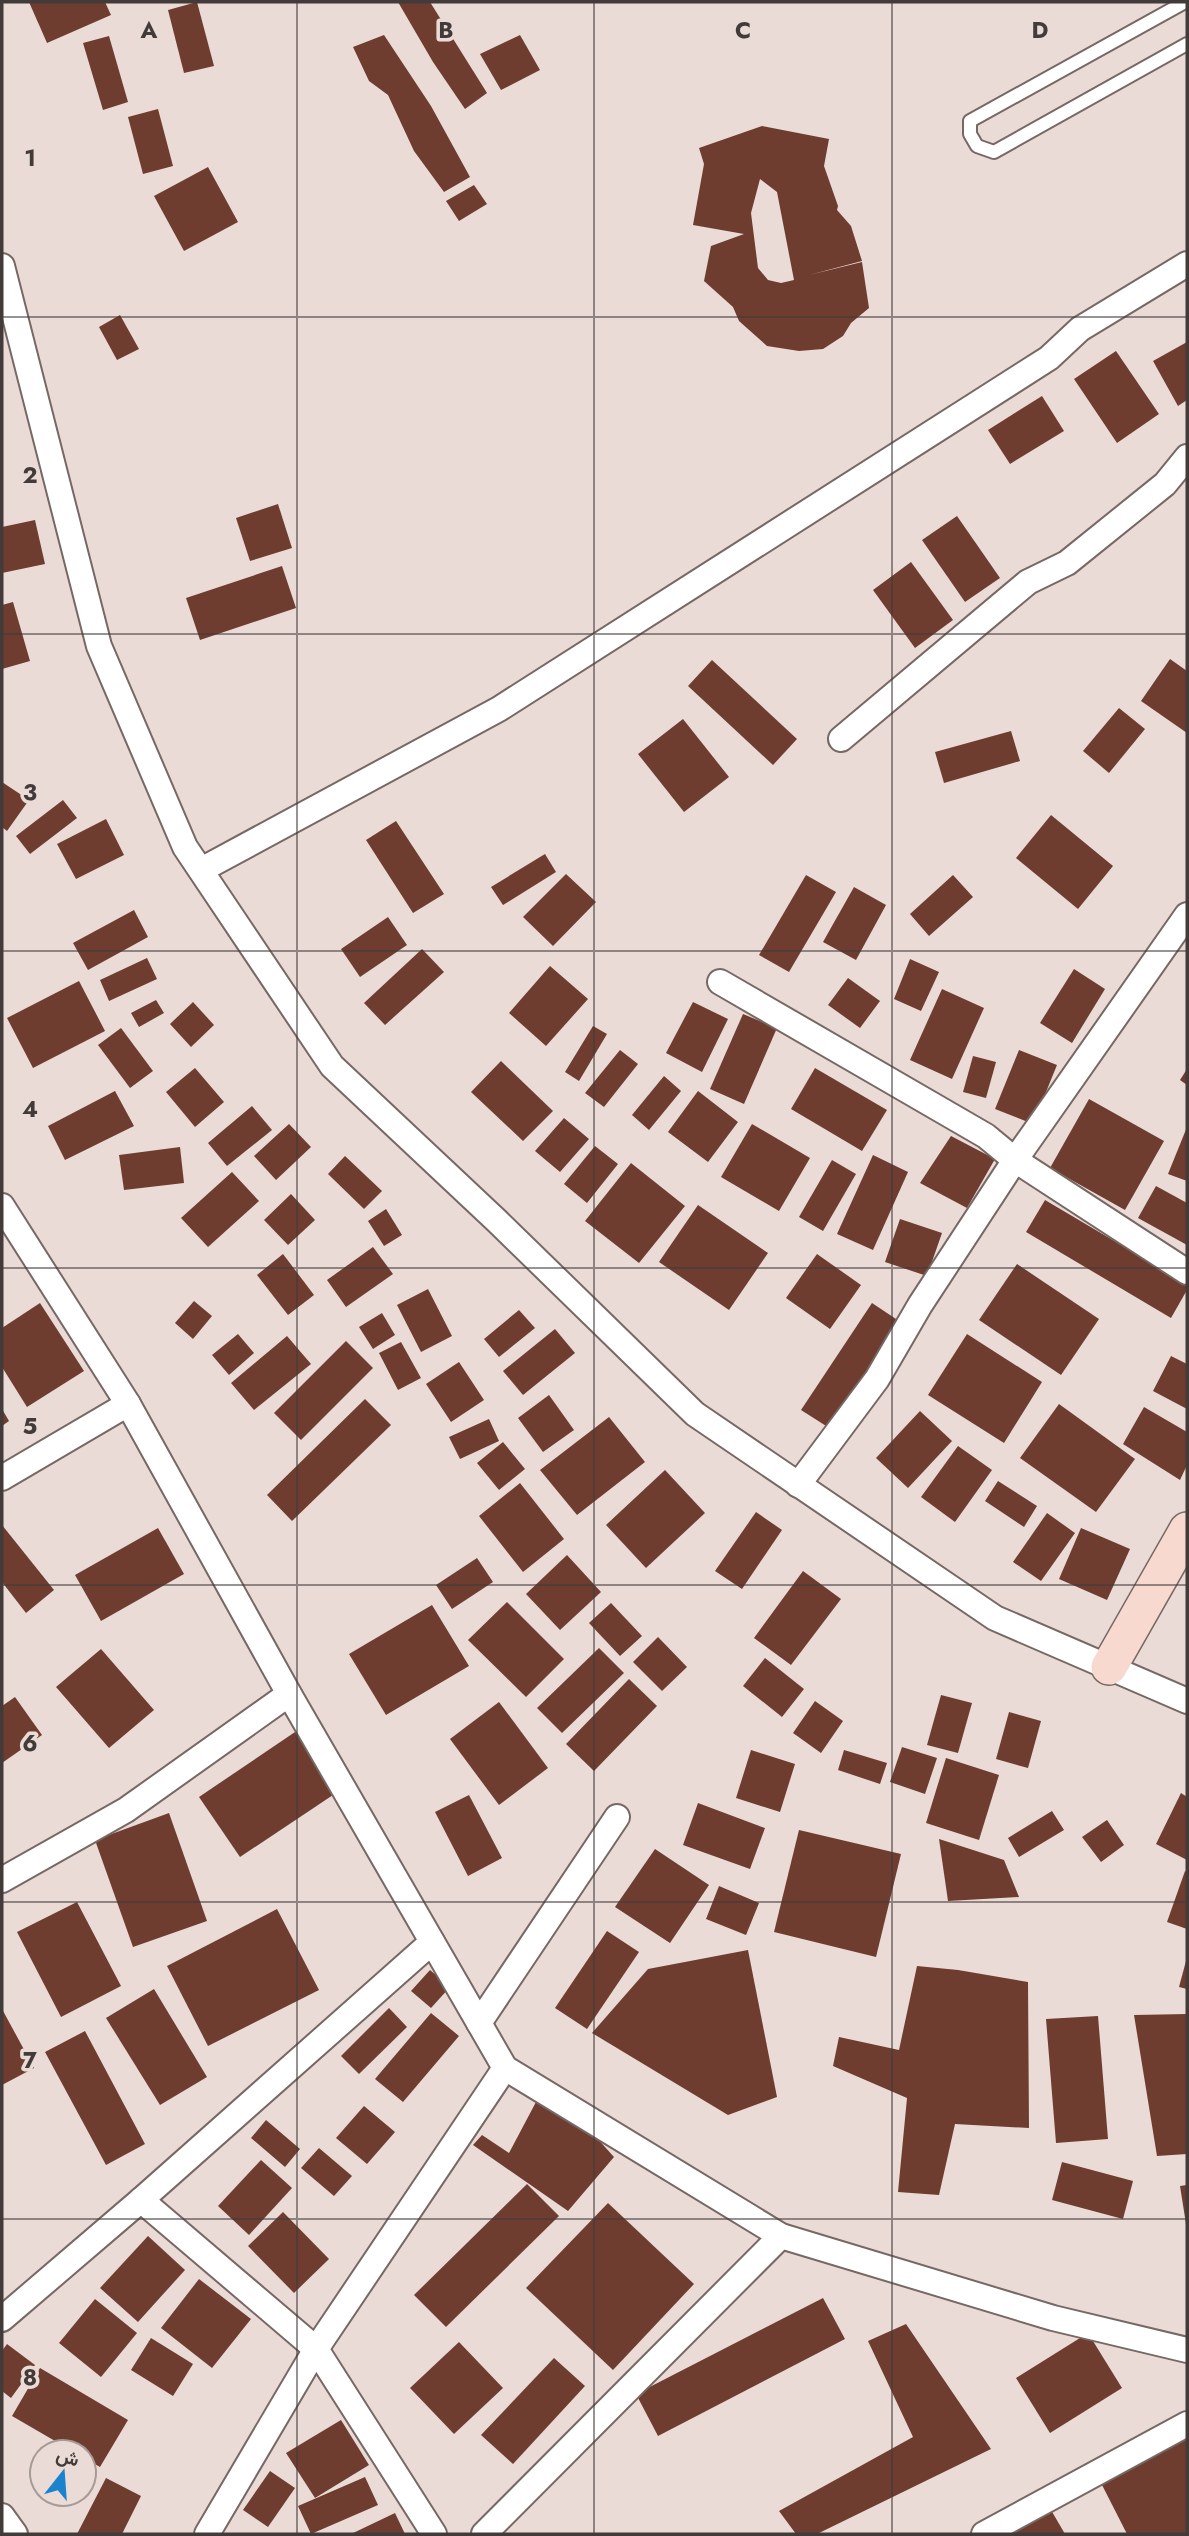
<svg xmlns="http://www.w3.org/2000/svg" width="1189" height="2536" viewBox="0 0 1189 2536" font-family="Jost,Vazirmatn,sans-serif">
  <rect width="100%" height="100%" fill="#ebdbd6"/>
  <!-- building -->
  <g fill="#6e3d2f" fill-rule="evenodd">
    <path d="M29,2h76l6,13 -64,28z"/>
    <path d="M197,2l17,64 -30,7 -16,-63z"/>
    <path d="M398,2h32l57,91 -22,16 -32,-47z"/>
    <path d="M384,35l47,71 39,71 -26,15 -30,-41 -26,-56 -19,-14 -16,-34z"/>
    <path d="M520,35l20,35 -39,20 -21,-36z"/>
    <path d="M109,36l19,66 -25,8 -20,-67z"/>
    <path d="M158,109l15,57 -30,8 -15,-57z"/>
    <path d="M762,126l67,13 -5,27 14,40 -1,4 14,16 11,35 -53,14 53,-13 7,46 -18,15 -8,13 -20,13 -24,2 -32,-5 -28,-25 -6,-14 -29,-26 7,-35 33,-12 -51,-9 11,-61 -5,-16zM760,179l17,13 17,88 -13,3 -13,-3 -10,-12 -7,-55z"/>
    <path d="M208,167l30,55 -54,29 -30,-55z"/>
    <path d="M474,185l13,19 -28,17 -13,-20z"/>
    <path d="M120,315l19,34 -22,11 -18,-33z"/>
    <path d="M1187,342v58l-9,6 -25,-45z"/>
    <path d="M1116,351l43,63 -42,29 -43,-64z"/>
    <path d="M1042,396l22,35 -54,33 -22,-34z"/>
    <path d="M278,504l14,44 -42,13 -14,-43z"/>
    <path d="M957,516l43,62 -35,24 -43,-62z"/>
    <path d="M35,520l10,44 -43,9v-46z"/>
    <path d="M911,562l42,58 -38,28 -42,-58z"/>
    <path d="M282,566l14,42 -96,32 -14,-42z"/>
    <path d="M13,602l17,59 -28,8v-64z"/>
    <path d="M1170,659l17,12v62l-46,-32z"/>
    <path d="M712,660l85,79 -24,26 -85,-79z"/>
    <path d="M1119,708l26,21 -36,44 -26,-22z"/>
    <path d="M683,719l46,58 -45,35 -46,-58z"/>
    <path d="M1011,731l9,30 -76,22 -9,-31z"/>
    <path d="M2,782l27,18 -22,31 -5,-4z"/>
    <path d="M63,800l14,18 -47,36 -14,-18z"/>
    <path d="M1051,815l62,51 -35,43 -62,-51z"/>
    <path d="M106,819l18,36 -48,24 -19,-35z"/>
    <path d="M396,821l48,73 -31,19 -47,-73z"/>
    <path d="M545,854l11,18 -53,33 -12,-18z"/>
    <path d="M566,874l30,28 -43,44 -30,-29z"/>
    <path d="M806,875l30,17 -47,80 -30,-17z"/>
    <path d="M953,875l20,22 -44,39 -19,-22z"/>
    <path d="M854,887l32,18 -30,55 -33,-18z"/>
    <path d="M134,910l14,27 -60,33 -15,-27z"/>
    <path d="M388,917l19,28 -47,32 -19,-28z"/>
    <path d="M422,949l22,23 -59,53 -21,-22z"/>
    <path d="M147,958l10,21 -48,22 -9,-21z"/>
    <path d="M910,959l29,13 -18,39 -27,-12z"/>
    <path d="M550,966l38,33 -42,47 -37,-33z"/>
    <path d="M1074,969l31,20 -33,54 -32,-20z"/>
    <path d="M848,978l32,23 -20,27 -32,-23z"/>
    <path d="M79,981l26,50 -72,37 -26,-50z"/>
    <path d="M942,989l42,19 -32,71 -42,-19z"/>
    <path d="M156,1000l8,13 -25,14 -8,-14z"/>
    <path d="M193,1002l21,23 -23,22 -21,-23z"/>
    <path d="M693,1002l35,17 -26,53 -36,-19z"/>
    <path d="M743,1014l34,14 -33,76 -34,-15z"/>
    <path d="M593,1026l14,8 -28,47 -14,-9z"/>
    <path d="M121,1028l32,43 -23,17 -32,-43z"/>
    <path d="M620,1050l18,14 -34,43 -19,-14z"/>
    <path d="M1019,1050l38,15 -24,59 -38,-15z"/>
    <path d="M973,1056l23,6 -10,36 -23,-6z"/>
    <path d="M501,1061l52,50 -30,30 -52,-49z"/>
    <path d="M195,1068l29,34 -29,25 -29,-35z"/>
    <path d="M815,1068l72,42 -25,41 -71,-42z"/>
    <path d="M1187,1069v16l-7,-5z"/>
    <path d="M664,1076l17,15 -32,39 -17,-15z"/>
    <path d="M115,1091l19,35 -69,34 -17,-34z"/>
    <path d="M698,1091l40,31 -30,40 -40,-30z"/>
    <path d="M1089,1099l75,42 -39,69 -75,-42z"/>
    <path d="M252,1106l20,24 -45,36 -19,-23z"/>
    <path d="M564,1118l25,21 -29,33 -25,-21z"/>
    <path d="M289,1124l22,23 -35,33 -22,-24z"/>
    <path d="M752,1124l58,34 -31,53 -58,-34z"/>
    <path d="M1187,1127v54l-19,-7z"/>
    <path d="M951,1136l44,23 -28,49 -47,-25z"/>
    <path d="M595,1146l23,18 -31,39 -23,-19z"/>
    <path d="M180,1147l4,36 -60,7 -5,-35z"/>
    <path d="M873,1155l35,17 -35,78 -36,-16z"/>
    <path d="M345,1156l37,35 -18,18 -36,-35z"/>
    <path d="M832,1160l24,14 -33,57 -24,-14z"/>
    <path d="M631,1163l54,43 -46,57 -54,-42z"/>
    <path d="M232,1172l27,29 -51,46 -27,-29z"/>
    <path d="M1156,1186l31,17v42l-49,-27z"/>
    <path d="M291,1194l24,26 -27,25 -24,-25z"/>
    <path d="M1045,1200l142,84v6l-16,28 -145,-86z"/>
    <path d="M698,1205l70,48 -39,57 -70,-48z"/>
    <path d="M386,1209l16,26 -18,11 -16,-25z"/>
    <path d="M900,1219l42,14 -15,43 -42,-14z"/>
    <path d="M373,1247l20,27 -47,33 -19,-27z"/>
    <path d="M283,1254l31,41 -26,20 -31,-40z"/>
    <path d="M817,1254l44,31 -31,44 -44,-31z"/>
    <path d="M1017,1264l82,55 -38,56 -82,-55z"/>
    <path d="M428,1289l24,47 -31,16 -24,-47z"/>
    <path d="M194,1301l18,15 -19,23 -18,-16z"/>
    <path d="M40,1303l44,68 -57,36 -25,-40v-39z"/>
    <path d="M872,1303l33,22 -71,106 -33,-21z"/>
    <path d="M519,1310l16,18 -36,29 -15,-18z"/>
    <path d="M382,1313l13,22 -22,14 -14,-22z"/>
    <path d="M555,1329l20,24 -52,42 -20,-24z"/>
    <path d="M238,1334l16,19 -25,22 -17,-20z"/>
    <path d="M967,1334l75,48 -38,61 -76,-48z"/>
    <path d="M287,1336l24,28 -57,46 -23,-27z"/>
    <path d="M346,1341l27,27 -72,72 -27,-27z"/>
    <path d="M401,1342l20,36 -23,12 -19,-37z"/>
    <path d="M1171,1356l16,8v45l-34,-18z"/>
    <path d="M459,1362l25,38 -33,22 -25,-38z"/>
    <path d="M549,1395l25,35 -31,22 -25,-34z"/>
    <path d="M365,1399l26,26 -99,96 -25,-26z"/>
    <path d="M1059,1404l76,55 -39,53 -76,-54z"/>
    <path d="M1144,1407l43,25v33l-7,15 -57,-36z"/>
    <path d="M2,1409l7,12 -7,5z"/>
    <path d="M920,1411l32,30 -44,47 -32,-30z"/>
    <path d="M609,1417l36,45 -68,53 -37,-45z"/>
    <path d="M489,1419l10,22 -39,18 -11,-22z"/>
    <path d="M503,1442l22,27 -26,21 -22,-27z"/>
    <path d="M958,1446l34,24 -37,52 -34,-25z"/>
    <path d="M665,1470l40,43 -59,55 -40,-43z"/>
    <path d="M998,1481l39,25 -13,21 -39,-26z"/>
    <path d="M520,1483l44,56 -41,33 -44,-56z"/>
    <path d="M756,1512l26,18 -40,59 -27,-18z"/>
    <path d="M1047,1513l28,20 -34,48 -28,-19z"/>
    <path d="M2,1525l52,65 -28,23 -24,-31z"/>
    <path d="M158,1528l26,46 -83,47 -26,-46z"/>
    <path d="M1081,1528l49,21 -23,51 -48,-21z"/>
    <path d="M567,1555l34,37 -41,38 -34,-36z"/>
    <path d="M477,1558l16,24 -41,27 -16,-24z"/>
    <path d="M803,1571l38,28 -50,66 -37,-27z"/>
    <path d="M507,1602l57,57 -38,38 -58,-57z"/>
    <path d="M611,1603l31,33 -22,20 -31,-33z"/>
    <path d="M432,1605l37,61 -83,49 -37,-61z"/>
    <path d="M658,1637l29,30 -25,24 -29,-29z"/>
    <path d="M599,1648l25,25 -62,60 -25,-25z"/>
    <path d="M101,1649l53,61 -45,38 -53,-61z"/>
    <path d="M765,1658l39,31 -22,28 -39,-31z"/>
    <path d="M629,1679l28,27 -63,65 -28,-27z"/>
    <path d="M941,1695l31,8 -14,50 -31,-8z"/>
    <path d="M15,1697l27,38 -40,28v-57z"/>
    <path d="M815,1701l28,20 -22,32 -28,-20z"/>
    <path d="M499,1702l49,66 -49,37 -49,-66z"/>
    <path d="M1009,1712l32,9 -13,47 -32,-9z"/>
    <path d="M298,1730l41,61 -99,66 -41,-60z"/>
    <path d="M902,1747l35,11 -12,36 -35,-12z"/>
    <path d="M751,1750l44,14 -15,48 -44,-14z"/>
    <path d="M844,1750l43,13 -7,21 -42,-14z"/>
    <path d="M946,1758l53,17 -20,65 -53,-17z"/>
    <path d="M1181,1793l6,4v63l-31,-16z"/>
    <path d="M469,1795l33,63 -34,18 -33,-64z"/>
    <path d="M698,1803l67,25 -15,41 -67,-24z"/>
    <path d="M1052,1811l12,19 -45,27 -11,-19z"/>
    <path d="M169,1813l38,108 -74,26 -38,-107z"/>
    <path d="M1107,1820l17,25 -23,17 -19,-25z"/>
    <path d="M799,1830l102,24 -25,103 -102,-25z"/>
    <path d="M939,1839l65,21 15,37 -71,4z"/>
    <path d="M655,1849l54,36 -39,58 -55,-36z"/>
    <path d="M1185,1871l2,1v57l-20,-7z"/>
    <path d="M719,1886l40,17 -13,32 -40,-16z"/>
    <path d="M77,1902l44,84 -60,31 -44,-85z"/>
    <path d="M277,1909l42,81 -111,56 -41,-80z"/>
    <path d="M607,1931l32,21 -52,77 -32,-21z"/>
    <path d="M748,1950l29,147 -49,18 -136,-82 56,-64z"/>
    <path d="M1186,1961h1v28l-8,-2z"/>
    <path d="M917,1966l41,4 70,12 1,146 -74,-4 -16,71 -41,-3 9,-94 -74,-32 6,-29 60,13z"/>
    <path d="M430,1970l20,17 -19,21 -20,-17z"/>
    <path d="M154,1989l53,88 -47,28 -54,-87z"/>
    <path d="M389,2008l18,19 -48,47 -18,-18z"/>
    <path d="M2,2009l32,59 -32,17z"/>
    <path d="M431,2013l28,23 -56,66 -28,-23z"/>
    <path d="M1187,2014v140l-30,2 -23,-141z"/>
    <path d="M1098,2016l10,123 -52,4 -10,-124z"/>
    <path d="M85,2031l60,113 -39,21 -61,-113z"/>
    <path d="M536,2102l42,15 36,40 -46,54 -95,-66 9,-10 27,18z"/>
    <path d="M364,2106l31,26 -28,32 -31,-26z"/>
    <path d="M266,2120l34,29 -15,18 -34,-29z"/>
    <path d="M319,2148l33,28 -18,20 -33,-28z"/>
    <path d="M261,2160l31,28 -43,47 -31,-29z"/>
    <path d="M1062,2162l71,19 -10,38 -71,-19z"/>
    <path d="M527,2184l32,32 -113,111 -32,-32z"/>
    <path d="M1187,2185v39h-1l-6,-38z"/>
    <path d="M608,2203l86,81 -81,86 -87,-82z"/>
    <path d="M283,2212l46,47 -35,34 -46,-47z"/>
    <path d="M148,2236l37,34 -47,52 -38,-34z"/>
    <path d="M199,2279l52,40 -39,49 -51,-40z"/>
    <path d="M823,2298l22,41 -187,97 -22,-42z"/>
    <path d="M95,2299l42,34 -36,44 -42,-34z"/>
    <path d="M906,2324l85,125 -174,85h-21l-17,-23 134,-74 -45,-96z"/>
    <path d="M1088,2333l34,55 -72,45 -34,-55z"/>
    <path d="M151,2338l42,26 -20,32 -42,-26z"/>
    <path d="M459,2342l44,46 -49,46 -44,-46z"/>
    <path d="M7,2344l28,21 -24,33 -9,-7v-40z"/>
    <path d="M554,2358l31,28 -72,78 -32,-29z"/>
    <path d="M40,2368l88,52 -28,47 -16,-9v-6h-10l-62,-36z"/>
    <path d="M341,2420l28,45 -54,33 -29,-45z"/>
    <path d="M1185,2437l2,5v92h-60l-27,-53z"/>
    <path d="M270,2471l25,17 -27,39 -25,-17z"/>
    <path d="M365,2477l13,28 -67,29 -13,-28z"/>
    <path d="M106,2478l35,18 -19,38h-45z"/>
    <path d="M1051,2510l14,24h-58z"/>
    <path d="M395,2513l10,21h-54z"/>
  </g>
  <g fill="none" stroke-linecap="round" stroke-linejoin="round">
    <!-- lane casing -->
    <g stroke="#766864" stroke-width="16">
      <path id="lane" d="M1185,2l-215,119v13l7,12 17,6 193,-108"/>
    </g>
    <!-- street casing -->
    <g stroke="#766864" stroke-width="28">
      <g id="street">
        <path d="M2,266l97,380 86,201 147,219 165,155 198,193 300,204 192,83"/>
        <path d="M841,739l187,-157 39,-19 98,-79 22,-27"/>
        <path d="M201,870l298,-161 550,-351 31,-29 107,-65"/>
        <path d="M720,982l266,154 29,24 172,112"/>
        <path d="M2,1206l126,198 161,290 216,374 276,168 272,82 134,32"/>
        <path d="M2,1478l126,-74"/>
        <path d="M798,1485l79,-106 43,-74 95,-145 172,-245"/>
        <path d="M2,1880l124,-70 163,-116"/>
        <path d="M479,2023l138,-206"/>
        <path d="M141,2200l175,149 118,185"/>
        <path d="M2,2319l139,-119 291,-258"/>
        <path d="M2,2516l13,18"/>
        <path d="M207,2534l109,-185 189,-281"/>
        <path d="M484,2534l297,-298"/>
        <path d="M984,2534l203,-110"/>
      </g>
    </g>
    <!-- secondary casing -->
    <g stroke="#766864" stroke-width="38">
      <path id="secondary" d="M1109,1667l78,-137"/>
    </g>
    <!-- lane -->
    <use href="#lane" stroke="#fff" stroke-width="12"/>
    <!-- street -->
    <use href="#street" stroke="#fff" stroke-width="24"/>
    <!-- secondary -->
    <use href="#secondary" stroke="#f7d9d0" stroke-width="35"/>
  </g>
  <!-- grid -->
  <path fill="none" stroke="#423b3a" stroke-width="2" stroke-opacity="0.55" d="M297,2v2532M594,2v2532M892,2v2532M2,317h1185M2,634h1185M2,951h1185M2,1268h1185M2,1585h1185M2,1902h1185M2,2219h1185"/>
  <g font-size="23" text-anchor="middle" font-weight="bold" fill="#423b3a" stroke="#ebdbd6" stroke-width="7" stroke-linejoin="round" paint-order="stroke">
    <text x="149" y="38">A</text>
    <text x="446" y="38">B</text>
    <text x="743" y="38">C</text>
    <text x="1040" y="38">D</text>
    <text x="30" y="166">1</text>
    <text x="30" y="483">2</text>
    <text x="30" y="800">3</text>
    <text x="30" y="1117">4</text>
    <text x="30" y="1434">5</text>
    <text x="30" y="1751">6</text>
    <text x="30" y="2068">7</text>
    <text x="30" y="2385">8</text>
  </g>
  <!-- border -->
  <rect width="1189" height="2536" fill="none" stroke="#423b3a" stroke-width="7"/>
  <!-- north arrow -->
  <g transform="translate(63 2473) rotate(17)"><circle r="33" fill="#ebdbd6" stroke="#a79b98" stroke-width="2"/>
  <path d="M0-5L12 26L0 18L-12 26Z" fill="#1b83ce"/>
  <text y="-10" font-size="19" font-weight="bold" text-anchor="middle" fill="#423b3a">ش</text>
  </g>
</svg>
